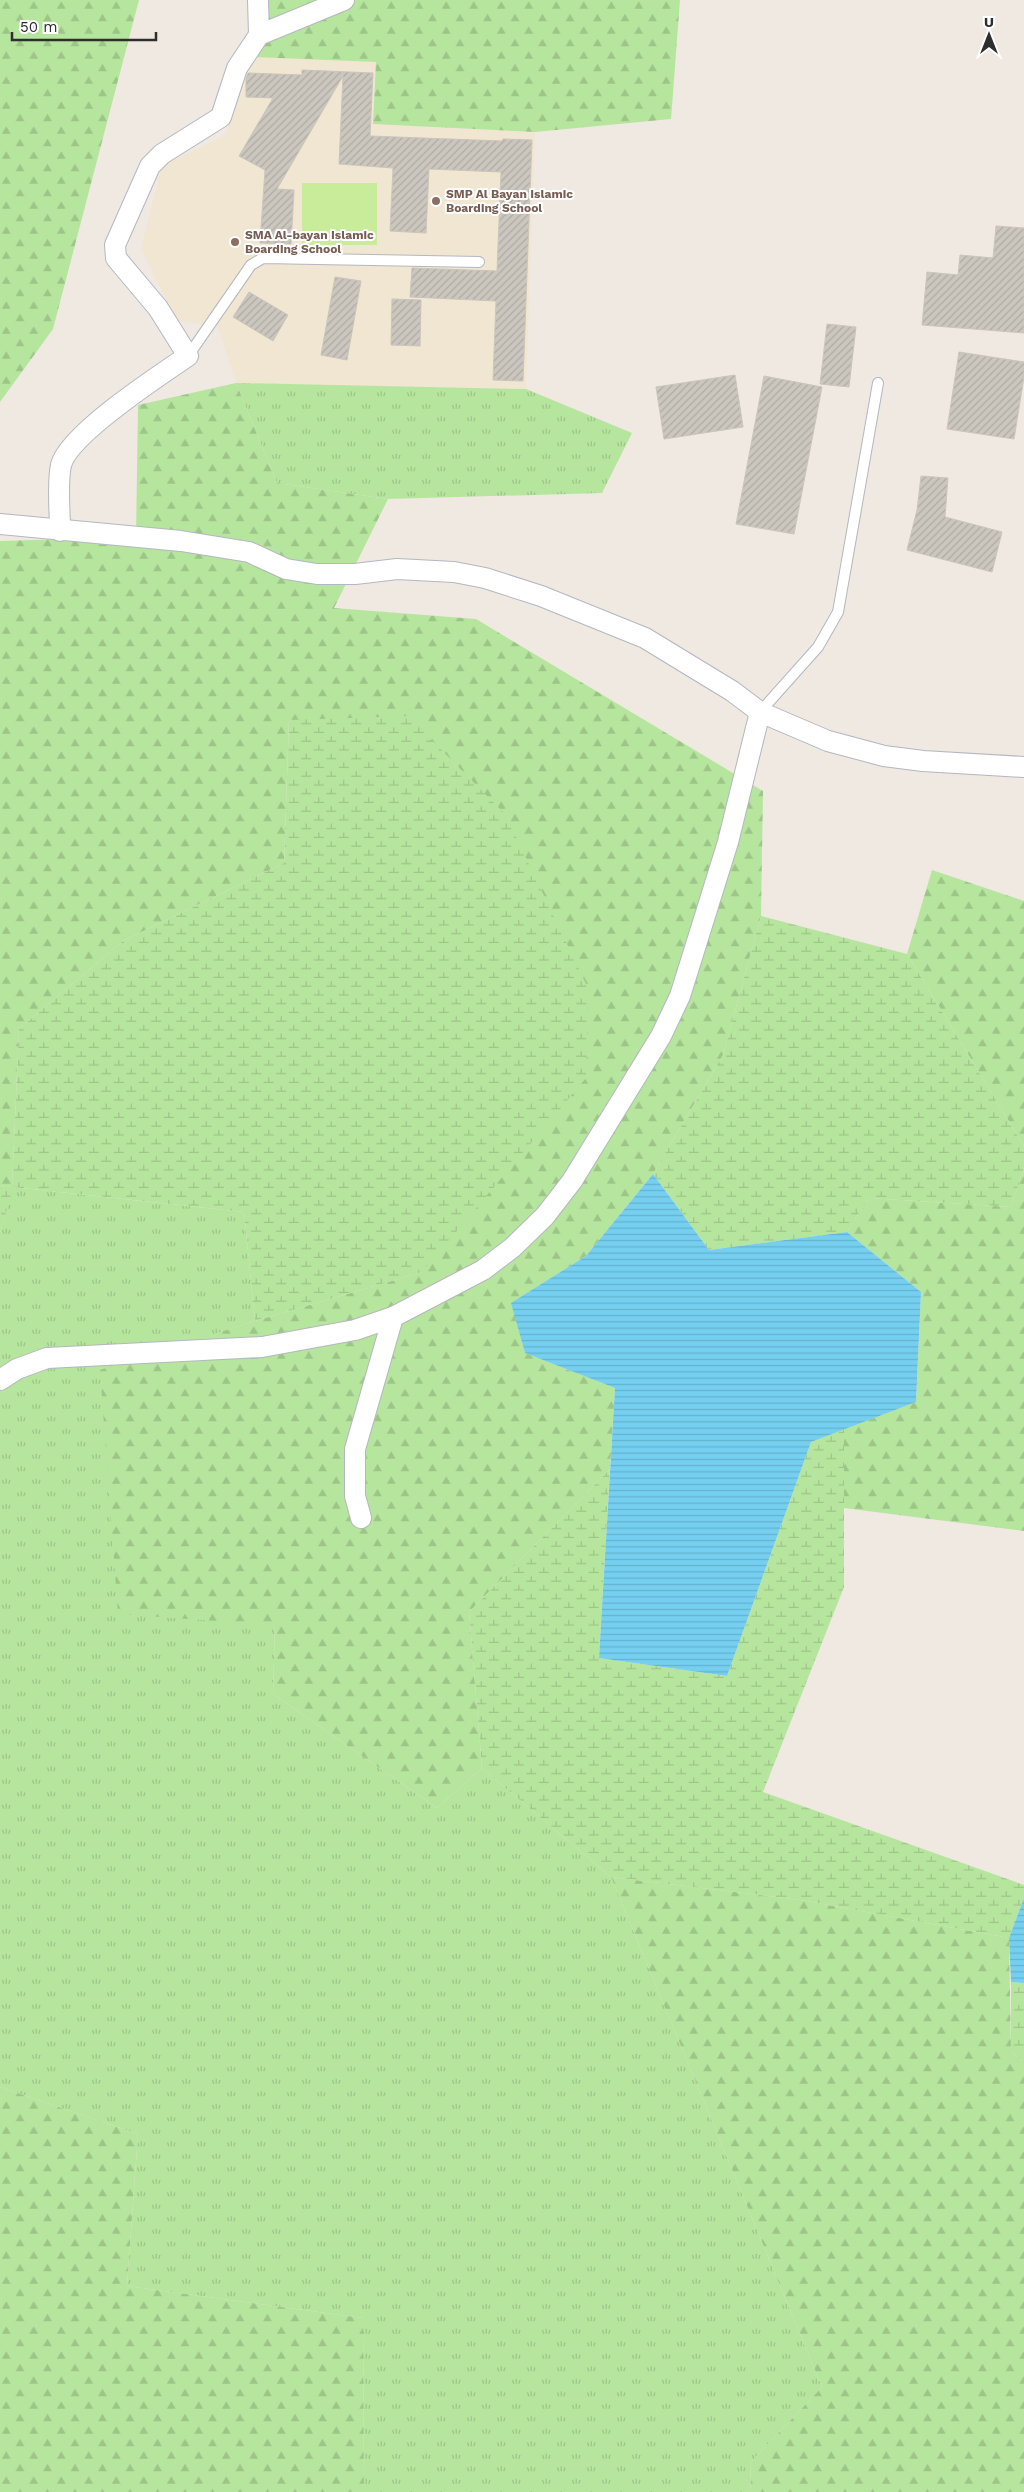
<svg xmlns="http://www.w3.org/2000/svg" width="1024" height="2492" viewBox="0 0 1024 2492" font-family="'Work Sans',sans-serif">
  <defs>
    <pattern id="grass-tufts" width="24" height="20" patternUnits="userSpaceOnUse" patternTransform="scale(1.25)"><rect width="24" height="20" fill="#b6e59e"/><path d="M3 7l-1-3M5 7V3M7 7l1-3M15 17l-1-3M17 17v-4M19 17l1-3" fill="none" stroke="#9dc588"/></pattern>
    <pattern id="forest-firs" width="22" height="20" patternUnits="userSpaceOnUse" patternTransform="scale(1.25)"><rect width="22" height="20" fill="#b6e59e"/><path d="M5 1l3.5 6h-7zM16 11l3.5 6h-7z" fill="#9dc588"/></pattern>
    <pattern id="wetland-marsh" width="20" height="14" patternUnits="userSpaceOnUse" patternTransform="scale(1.25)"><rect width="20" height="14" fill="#b6e59e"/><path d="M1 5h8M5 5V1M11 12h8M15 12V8" fill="none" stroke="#9dc588"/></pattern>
    <pattern id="water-rules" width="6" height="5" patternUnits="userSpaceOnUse" patternTransform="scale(1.25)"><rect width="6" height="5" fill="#75cff0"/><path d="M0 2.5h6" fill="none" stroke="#66b2ce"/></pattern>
    <pattern id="building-hatch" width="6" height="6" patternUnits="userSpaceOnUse" patternTransform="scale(1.25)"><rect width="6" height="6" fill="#cbc7bf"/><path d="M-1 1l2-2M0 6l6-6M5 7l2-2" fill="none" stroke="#afaba4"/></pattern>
  </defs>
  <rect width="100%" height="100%" fill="#efe9e1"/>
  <!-- education -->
  <path fill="#f0e6d1" d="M251,57l125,5 -3,62 162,8 -9,257 -290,-6 -18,-56 -42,-7 -35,-71 21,-84 63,-29z"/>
  <!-- grass -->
  <g fill="url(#grass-tufts)">
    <path d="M236,383l290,6 106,44 -30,60 -214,6 -111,-16z"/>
    <path d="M12,1187l232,25 11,109 -155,50 175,254 -2,69 164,114 45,-40 129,109 211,510 -72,76 1,29h-387l-1,-174 -236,-32 11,-152 -138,-47v-854z"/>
  </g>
  <!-- forest -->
  <g fill="url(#forest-firs)">
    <path d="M0,0h139l-86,329 -53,73z"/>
    <path d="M250,0h430l-9,119 -136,13 -162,-8 3,-62 -125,-5z"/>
    <path d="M236,383l41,100 111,16 -54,109 142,11 287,172 -2,125 -38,139 -70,119 -67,82 -74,47 13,50 90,35 -5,81 -141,143 13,156 -45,40 -164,-114 2,-69 -157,-11 -18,-244 155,-49 167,-49 -133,-552 -5,143 -161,78 -104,88 -7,158 -12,-2v-644l136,-4 2,-132z"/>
    <path d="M932,870l92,31v245l-117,-192z"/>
    <path d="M1024,1168v363l-180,-23v-79l72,-27 5,-110 -74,-60 22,-34 142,9z"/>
    <path d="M611,1877l190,23 208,38 2,113 13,12v429h-273l-1,-29 72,-76z"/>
    <path d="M0,2087l138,47 -11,152 236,32 1,174h-364z"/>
  </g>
  <!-- wetland -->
  <g fill="url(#wetland-marsh)">
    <path d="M408,716l97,98 83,174 -2,90 -164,194 -167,49 -11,-109 -231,-25 -13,46v-48l12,2 7,-158 104,-88 161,-78 5,-143z"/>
    <path d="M761,916l146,38 117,192v22l-13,39 -142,-9 -22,34 -138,18 -56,-76 70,-119z"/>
    <path d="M844,1429v158l-81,205 261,93v13l-15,40 -208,-38 -190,-23 -129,-109 -13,-156 141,-143 -11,189 128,18 84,-234z"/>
    <path d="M1011,1982l13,1v80l-13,-12z"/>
  </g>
  <!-- pitch -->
  <rect fill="#c9ec9a" x="302" y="183" width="75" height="62"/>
  <!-- water -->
  <g fill="url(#water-rules)">
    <path d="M653,1174l56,76 138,-18 74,60 -5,110 -105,40 -84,234 -128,-18 16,-270 -90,-35 -14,-50 75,-47z"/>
    <path d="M1024,1898v85l-13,-1 -2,-44z"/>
  </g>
  <!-- building -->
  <g fill="url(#building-hatch)" stroke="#cbc5ba">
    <path d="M302,70l71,3 -3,63 132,5 1,-2 29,1 -9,241 -30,-1 3,-79 -86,-4 2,-29 85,3 4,-99 -72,-3 -3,64 -36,-2 3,-63 -54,-4 4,-88 -66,113 17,1 -3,54 -31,-1 5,-73 -26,-14 34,-58 -27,-1v-18l2,-6 54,2z"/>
    <path d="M996,226l28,2v105l-102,-8 5,-53 31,3 2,-20 33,3z"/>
    <path d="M335,277l26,4 -14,79 -26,-5z"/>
    <path d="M249,292l39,23 -15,26 -40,-24z"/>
    <path d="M392,299l29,1 -1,46 -29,-1z"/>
    <path d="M827,324l29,3 -7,60 -29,-3z"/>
    <path d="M959,352l65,10v15l-10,62 -67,-10z"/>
    <path d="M735,375l8,52 -79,12 -8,-52z"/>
    <path d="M764,376l58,11 -28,147 -58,-10z"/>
    <path d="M921,476l27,2 -3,39 57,15 -10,40 -85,-22 10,-40z"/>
  </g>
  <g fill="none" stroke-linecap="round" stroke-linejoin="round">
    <!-- lane casing -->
    <g stroke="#b4b7c1" stroke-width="12">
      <g id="lane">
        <path d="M188,356l63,-91 12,-7 216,4"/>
        <path d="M760,712l58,-65 20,-35 40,-229"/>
      </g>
    </g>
    <!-- street casing -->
    <g stroke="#b4b7c1" stroke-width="22">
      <g id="street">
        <path d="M258,0l1,35"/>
        <path d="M0,524l181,17 68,11 37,17 31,5h38l42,-5 57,3 31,6 56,18 104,42 87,53 28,21 68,29 56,15 39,5 101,6"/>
        <path d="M60,531c0,-20 -3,-48 1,-66 8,-31 99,-90 127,-109l-30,-48 -42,-50 -1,-13 35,-79 12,-12 59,-37 16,-49 22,-33 85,-35"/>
        <path d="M0,1380l17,-11 30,-11 215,-11 93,-17 38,-13 90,-47 29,-22 33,-32 27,-35 89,-145 19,-40 48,-154 32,-130"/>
        <path d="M361,1518l-6,-22v-47l38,-132"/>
      </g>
    </g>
    <!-- lane -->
    <use href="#lane" stroke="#fff" stroke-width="10"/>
    <!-- street -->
    <use href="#street" stroke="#fff" stroke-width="20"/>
  </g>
  <!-- markers -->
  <g fill="#8d6e63" stroke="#fff" stroke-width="2">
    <circle cx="436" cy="201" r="5"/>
    <circle cx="235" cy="242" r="5"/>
  </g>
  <g text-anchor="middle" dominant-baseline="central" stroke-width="4" stroke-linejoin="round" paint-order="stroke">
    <!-- education labels -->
    <g font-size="12" font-weight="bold" fill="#785e54" stroke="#fff" text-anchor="start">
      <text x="446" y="194">SMP Al Bayan Islamic<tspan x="446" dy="14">Boarding School</tspan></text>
      <text x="245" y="235">SMA Al-bayan Islamic<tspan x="245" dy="14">Boarding School</tspan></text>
    </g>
  </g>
  <!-- north arrow -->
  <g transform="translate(989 35)" stroke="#ffffff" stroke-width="4" paint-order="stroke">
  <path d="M0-4L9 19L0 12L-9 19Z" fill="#2e2e2e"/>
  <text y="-8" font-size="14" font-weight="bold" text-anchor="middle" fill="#2e2e2e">U</text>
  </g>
  <!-- scale -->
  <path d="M12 32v8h144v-8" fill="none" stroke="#2e2e2e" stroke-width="2.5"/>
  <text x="20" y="32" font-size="15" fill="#2e2e2e" stroke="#ffffff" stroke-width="4" paint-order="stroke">50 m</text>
</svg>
